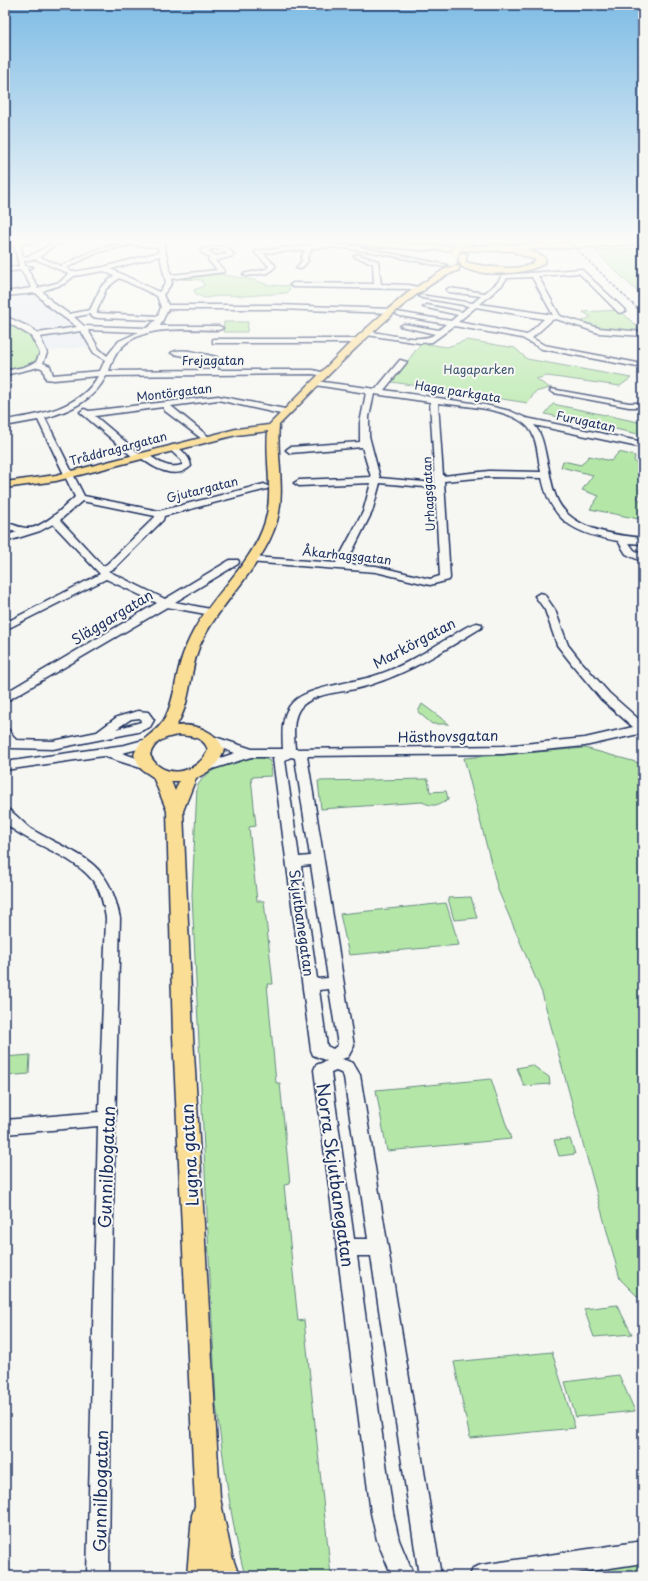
<svg xmlns="http://www.w3.org/2000/svg" width="648" height="1581" viewBox="0 0 648 1581" font-family="'Playpen Sans',sans-serif">
  <rect width="100%" height="100%" fill="#f6f6f2"/>
  <filter id="ink" filterUnits="userSpaceOnUse"><feTurbulence type="fractalNoise" baseFrequency=".025" numOctaves="2"/><feDisplacementMap in="SourceGraphic" scale="8" xChannelSelector="R" yChannelSelector="G"/><feConvolveMatrix kernelMatrix="1 2 1 2 8 2 1 2 1" color-interpolation-filters="sRGB"/></filter>
  <g filter="url(#ink)">
    <!-- built -->
    <path fill="#e6ebf3" d="M17,269l13,18 -4,2 11,4 19,18 25,18 9,17 -50,7 2,11 -37,10v-103z"/>
    <!-- green -->
    <g fill="#b4e7a7" stroke="#688b82">
      <path d="M643,248v49l-49,-47z"/>
      <path d="M219,274l34,6 16,5 22,1 -4,7 -43,3 -18,-1 -22,3 -8,-4 -2,-4 10,-4 -2,-6 -20,-1z"/>
      <path d="M620,310l18,18 -5,5h-16l-41,-9 15,-7 -8,-5z"/>
      <path d="M224,322h24l-1,10h-24z"/>
      <path d="M11,324l20,11 10,18 -3,9 -21,8 -12,-3v-42z"/>
      <path d="M467,340l48,8 12,11 104,19 -11,8 -73,-10 -11,3 14,9 -15,4 -7,11 -136,-21 29,-39 26,4z"/>
      <path d="M553,404l90,19v12l-98,-21z"/>
      <path d="M619,452l16,4 -1,5 9,7v5l-3,5 3,12 -6,8 6,4v15l-4,2 -49,-10 9,-13 -17,-6 11,-15 -32,-8 2,-6 18,4 8,-9 22,5z"/>
      <path d="M422,704l27,20h-17l-14,-12z"/>
      <path d="M585,748l58,16v538l-23,-23 -78,-286 -44,-103 -34,-132z"/>
      <path d="M254,758h9l7,3 1,15 -20,1 5,49 -7,1 8,74h7l9,83h-6l9,99h4l10,101 -6,1 14,136 6,-1 27,256h-86c-15,-56 -21,-115 -29,-172l-24,-509 5,-108c10,-20 36,-26 57,-29z"/>
      <path d="M428,779l2,13 16,-1 2,8c-11,7 -15,8 -26,3l-101,7 -3,-28z"/>
      <path d="M471,897l6,21 -23,2 -6,-22z"/>
      <path d="M446,903l13,42 -110,10 -9,-41z"/>
      <path d="M30,1055l-1,19 -24,2v-19z"/>
      <path d="M532,1065l17,12 1,7 -26,2 -7,-18z"/>
      <path d="M491,1079l20,60 -124,12 -11,-61z"/>
      <path d="M570,1139l5,15 -16,2 -5,-16z"/>
      <path d="M617,1305l15,29 -38,3 -10,-28z"/>
      <path d="M552,1352l23,76 -105,10 -16,-76z"/>
      <path d="M619,1375l16,36 -59,6 -11,-35z"/>
      <path d="M643,1555v21h-141z"/>
    </g>
    <g fill="none" stroke-linecap="round" stroke-linejoin="round">
      <!-- minor casing -->
      <g stroke="#1b2f5e" stroke-width="3">
        <g id="minor">
          <path d="M13,240h6l4,17c20,-3 23,-17 45,-17l-15,6 -13,11 21,9 34,-16 29,-7 -4,-3 37,3v-3h6l8,35 46,-5 -9,-10 2,-2 -9,-6v-2c8,-4 13,-3 22,-4 9,-1 16,-6 26,-6l-20,9 5,6 -1,1 -18,5 9,9v2l-53,7 1,4 -9,12 5,10h110l113,4 4,2 -4,2 -113,-4h-110l-8,17h59l4,2 -4,2c-29,0 -75,-6 -97,17 -7,6 -10,15 -13,24l101,-1v-10c-7,-1 -36,-5 -39,-7 9,-7 35,2 46,4l1,13h95l16,4 -4,2 -12,-2 -207,2c-12,24 -36,35 -61,42l39,78 75,15 105,-27 5,3 -2,2 -103,27 -1,4 -48,48 -7,3 57,28 65,-39h8l1,2 -1,2 -63,38 40,8 1,2 -1,2 -4,1 -44,-8 -162,95v-9l152,-90 -51,-24 -101,51v-7l95,-49 -47,-50 -13,7 -35,11v-6l12,-4 -12,-4v-6c7,2 15,6 22,6 14,2 38,-22 48,-31l-37,-77 -33,6v-6c33,-5 75,-11 93,-44l-44,4 -8,-1 -3,-10 -4,-2 -34,8v-4l19,-4 12,-5 4,-9 -9,-17 -26,-15v-5l22,10 11,7 39,-6 -30,-22 -11,-12 -31,3v-4l27,-4 -11,-18 -16,2v-4l14,-2zM130,245l28,2 1,5 -55,15 -32,5 -6,-4 33,-16zM213,249l10,1 4,4 -11,2 -8,-5zM160,256l6,27 -7,9 -48,-23zM35,259l32,14 1,1 -8,8 -19,5 -3,2h-1l1,-2 -11,-18 6,-2 -8,-1 -1,-5zM104,271l10,5 -13,11 -11,23 -21,4 -17,-12 -9,-10 2,-2 19,-6 10,-8zM119,278l38,18 4,11 -3,9 -61,-3v-2l9,-22zM90,314l1,3 8,1 57,2 -9,8 -63,-2 -10,-9zM88,330l51,2 -20,9 -12,15 -8,-7zM81,331l13,22 11,7 -5,11 -47,4 -3,-9 -7,-3 4,-10 -7,-16zM82,501l73,15v1l-48,47 -4,2 -43,-46z"/>
          <path d="M307,240h8l5,3 35,3 92,19 -3,2c-29,-6 -108,-26 -132,-18l-5,9 1,3 -7,8 -5,-1 6,-7 -1,-3 4,-8 -42,3 12,12v2l-7,6 -22,3 -3,-2 23,-5 3,-3 -14,-13v-2l58,-6z"/>
          <path d="M357,254l21,7 3,23 28,1 17,4 -3,2 -14,-2 -116,-2 -3,-2 3,-2 81,1 -1,-21 -18,-6 -1,-1z"/>
          <path d="M581,269l45,42 -7,2 -40,-40 -41,3 22,40 39,12 44,4v4l-44,-3 -43,-14 -4,1 -20,18 12,7 99,19v4l-101,-19 -20,-11 -68,-12 -22,16 -12,1 -53,-8 -4,-2 4,-2c16,2 55,13 68,3l-35,-8 4,-2 35,6 7,-6 -46,-8 -4,-2 1,-2 54,9 7,-6 -35,-8 4,-2 35,7 7,-6 -47,-8 -3,-2 1,-1 53,8 8,-7 -32,-4 -3,-2 3,-2 36,5 12,-10 6,-8zM532,277l21,38 -73,-11 22,-19 5,-7zM476,307l68,12 -17,16 -69,-13z"/>
          <path d="M213,339h144l4,2 -4,2h-144z"/>
          <path d="M400,360l7,2 -23,28 101,15 25,6 16,7 117,24v6l-109,-23c9,10 10,23 13,36 3,11 4,23 8,33 11,35 57,41 88,44v6l-14,-1 5,7 9,5v7l-17,-8 -8,-13c-42,-7 -67,-19 -76,-63l-53,-1 -45,4 6,97 -1,2 -19,5 -54,-13 -127,-10 -1,-2 5,-3 83,6 27,-51 8,-29 -72,3 -5,-3 5,-3 72,-3 -9,-30 -72,6 -4,-3 4,-3 70,-5v-19l6,-30 -51,-8 -4,-2 4,-2 61,8zM374,394l56,8 5,81 -55,-5 -11,-42v-19zM438,403c25,3 82,5 94,30 6,11 6,27 9,39l-52,-1 -46,5zM380,483l55,5 5,88 -10,3 -54,-13 -30,-2 26,-52z"/>
          <path d="M551,389l78,14h14v4h-14l-75,-14 -4,-2z"/>
          <path d="M218,396l67,13 4,3 -4,3 -67,-15 -47,6 38,31 1,2 -4,3 -41,-31 -2,-4 -68,9 45,38c10,-5 20,18 42,11v-4l-14,-13 4,-3c9,3 18,12 19,21 -15,15 -38,2 -51,-9l-6,1 -54,-46 4,-3 5,2z"/>
          <path d="M540,593l4,1 11,16 13,35 11,14 30,34 34,30v10l-58,13 -82,8 -196,2 47,290 -6,11 -6,2 11,4 7,12 81,501h-22l-48,-320h-14l36,257 6,27 15,36h-22l-15,-36 -6,-27 -57,-443 2,-5 11,-4 -14,-6 -2,-5 -38,-291 1,-2h-23l-45,14 -4,-1 -2,-3 2,-3 33,-11 -28,-10 -2,-3 2,-3h8l37,12h31c-1,-16 -2,-35 10,-47 16,-16 63,-19 87,-28 23,-8 44,-21 65,-34 10,-5 21,-15 32,-17l4,1 1,2 -1,2c-40,24 -79,50 -126,61 -18,4 -40,4 -54,18 -9,10 -7,29 -6,42l208,-3 82,-8 48,-11 -32,-28 -30,-36 -14,-18 -12,-35 -10,-14zM291,757l4,1 15,98 -11,1 -14,-97zM311,865l17,113 -11,1 -16,-113zM329,989l9,56 -5,4 -6,-3 -8,-56zM336,1071l5,2 3,4 24,162h-14l-23,-166z"/>
          <path d="M138,711l10,1 6,8 -4,7 -12,5 -85,17 -41,-1 -4,-1 -3,-4v-14l4,1 7,10 37,1 44,-9 20,-15zM140,718l1,4 -25,7 15,-10z"/>
          <path d="M147,739l4,1 2,3 -2,3 -29,7 29,10 2,3 -6,4 -44,-14 -98,14v-8l120,-17z"/>
          <path d="M5,808c7,2 18,15 26,21 47,28 77,28 89,89l-8,340 -3,318h-22l11,-450 -93,8v-14l94,-8 7,-194c-2,-11 -4,-23 -10,-33 -17,-27 -59,-38 -85,-57l-6,-6z"/>
          <path d="M643,1541v22l-86,13h-87l3,-8 8,-3z"/>
        </g>
      </g>
      <!-- major casing -->
      <g stroke="#1b2f5e" stroke-width="3">
        <g id="major">
          <path d="M26,240h20l-41,8v-4z"/>
          <path d="M464,240h8l-2,5h-3l-4,-2z"/>
          <path d="M460,252l7,2 -2,11 -7,-2z"/>
          <path d="M456,266h3v4c-29,11 -55,34 -77,54 -36,32 -69,67 -103,101 -3,31 7,65 -2,96 -14,47 -57,80 -77,124 -11,26 -8,57 -24,81 19,-3 41,5 48,24 -6,14 -13,22 -28,28l-13,33 10,225 27,462 12,58 7,20h-52l5,-61 3,-9 -22,-470 -6,-225 -14,-34 -12,-8 -7,-14c7,-20 24,-21 32,-39 8,-16 9,-35 14,-52 3,-12 8,-23 14,-34 21,-38 58,-66 71,-108 9,-30 0,-61 3,-91l-32,4 -180,46 -51,7v-6l51,-7 180,-46 33,-4 81,-82 38,-34 22,-18 35,-22zM179,735c13,1 25,2 29,15 -10,24 -46,31 -58,5 4,-14 15,-18 29,-20zM171,781h8l-4,10z"/>
        </g>
      </g>
      <!-- highway casing -->
      <g stroke="#1b2f5e" stroke-width="3">
        <path id="highway" d="M339,240c39,0 79,6 118,6 62,0 124,-6 186,-6v4l-117,6 17,6 3,5c-12,15 -74,17 -86,4l5,-3c17,4 59,12 71,-2l-21,-7 -1,-2 -96,-1 -75,-7z"/>
      </g>
      <!-- minor -->
      <use href="#minor" fill="#f6f6f2" fill-rule="evenodd"/>
      <!-- major -->
      <use href="#major" fill="#fbde96" fill-rule="evenodd"/>
      <!-- highway -->
      <use href="#highway" fill="#fbde96" fill-rule="evenodd"/>
      <!-- rail -->
      <path stroke="#1b2f5e" stroke-width="1.5" stroke-dasharray="3.5 1.5" stroke-linecap="butt" d="M567,240l76,74"/>
      <!-- major-bridge casing -->
      <g stroke="#1b2f5e" stroke-width="10" stroke-linecap="butt">
        <path id="major-bridge" d="M455,253l5,-11"/>
      </g>
      <!-- major-bridge -->
      <use href="#major-bridge" stroke="#fbde96" stroke-width="8"/>
    </g>
  </g>
  <!-- sky -->
  <linearGradient id="sky" x2="0" y2="1"><stop stop-color="#7fbce5"/><stop offset="0.52" stop-color="#fbfbf9"/><stop offset="1" stop-color="#fbfbf9" stop-opacity="0"/></linearGradient>
  <rect width="648" height="462" fill="url(#sky)"/>
  <g text-anchor="middle" dominant-baseline="central" stroke-width="4" stroke-linejoin="round" paint-order="stroke">
    <!-- far-street labels -->
    <g font-size="12" fill="#1b2f5e" stroke="#f6f6f2">
      <text x="213" y="360">Frejagatan</text>
      <text transform="translate(458 391) rotate(9)">Haga parkgata</text>
      <text transform="translate(174 392) rotate(-7)">Montörgatan</text>
      <text transform="translate(586 421) rotate(12)">Furugatan</text>
      <text transform="translate(118 448) rotate(-15)">Tråddragargatan</text>
      <text transform="translate(202 489) rotate(-14)">Gjutargatan</text>
      <text transform="translate(428 494) rotate(-93)">Urhagsgatan</text>
      <text transform="translate(347 555) rotate(6)">Åkarhagsgatan</text>
    </g>
    <!-- far-park labels -->
    <g font-size="12" fill="#3a546d" stroke="#f6f6f2">
      <text x="479" y="369">Hagaparken</text>
    </g>
    <!-- street labels -->
    <g font-size="14" fill="#1b2f5e" stroke="#f6f6f2">
      <text transform="translate(112 617) rotate(-31)">Släggargatan</text>
      <text transform="translate(414 643) rotate(-28)">Markörgatan</text>
      <text transform="translate(448 736) rotate(-1)">Hästhovsgatan</text>
      <text transform="translate(302 923) rotate(82)">Skjutbanegatan</text>
    </g>
    <!-- near-street labels -->
    <g font-size="17" fill="#1b2f5e" stroke="#f6f6f2">
      <text transform="translate(189 1155) rotate(-93)">Lugna gatan</text>
      <text transform="translate(106 1167) rotate(-88)">Gunnilbogatan</text>
      <text transform="translate(336 1175) rotate(82)">Norra Skjutbanegatan</text>
      <text transform="translate(100 1491) rotate(-89)">Gunnilbogatan</text>
    </g>
  </g>
  <!-- margin -->
  <rect width="648" height="1581" fill="none" stroke="#f6f6f2" stroke-width="20"/>
  <rect x="10" y="10" width="628" height="1561" fill="none" stroke="#1b2f5e" stroke-width="1.5" filter="url(#ink)"/>
</svg>
